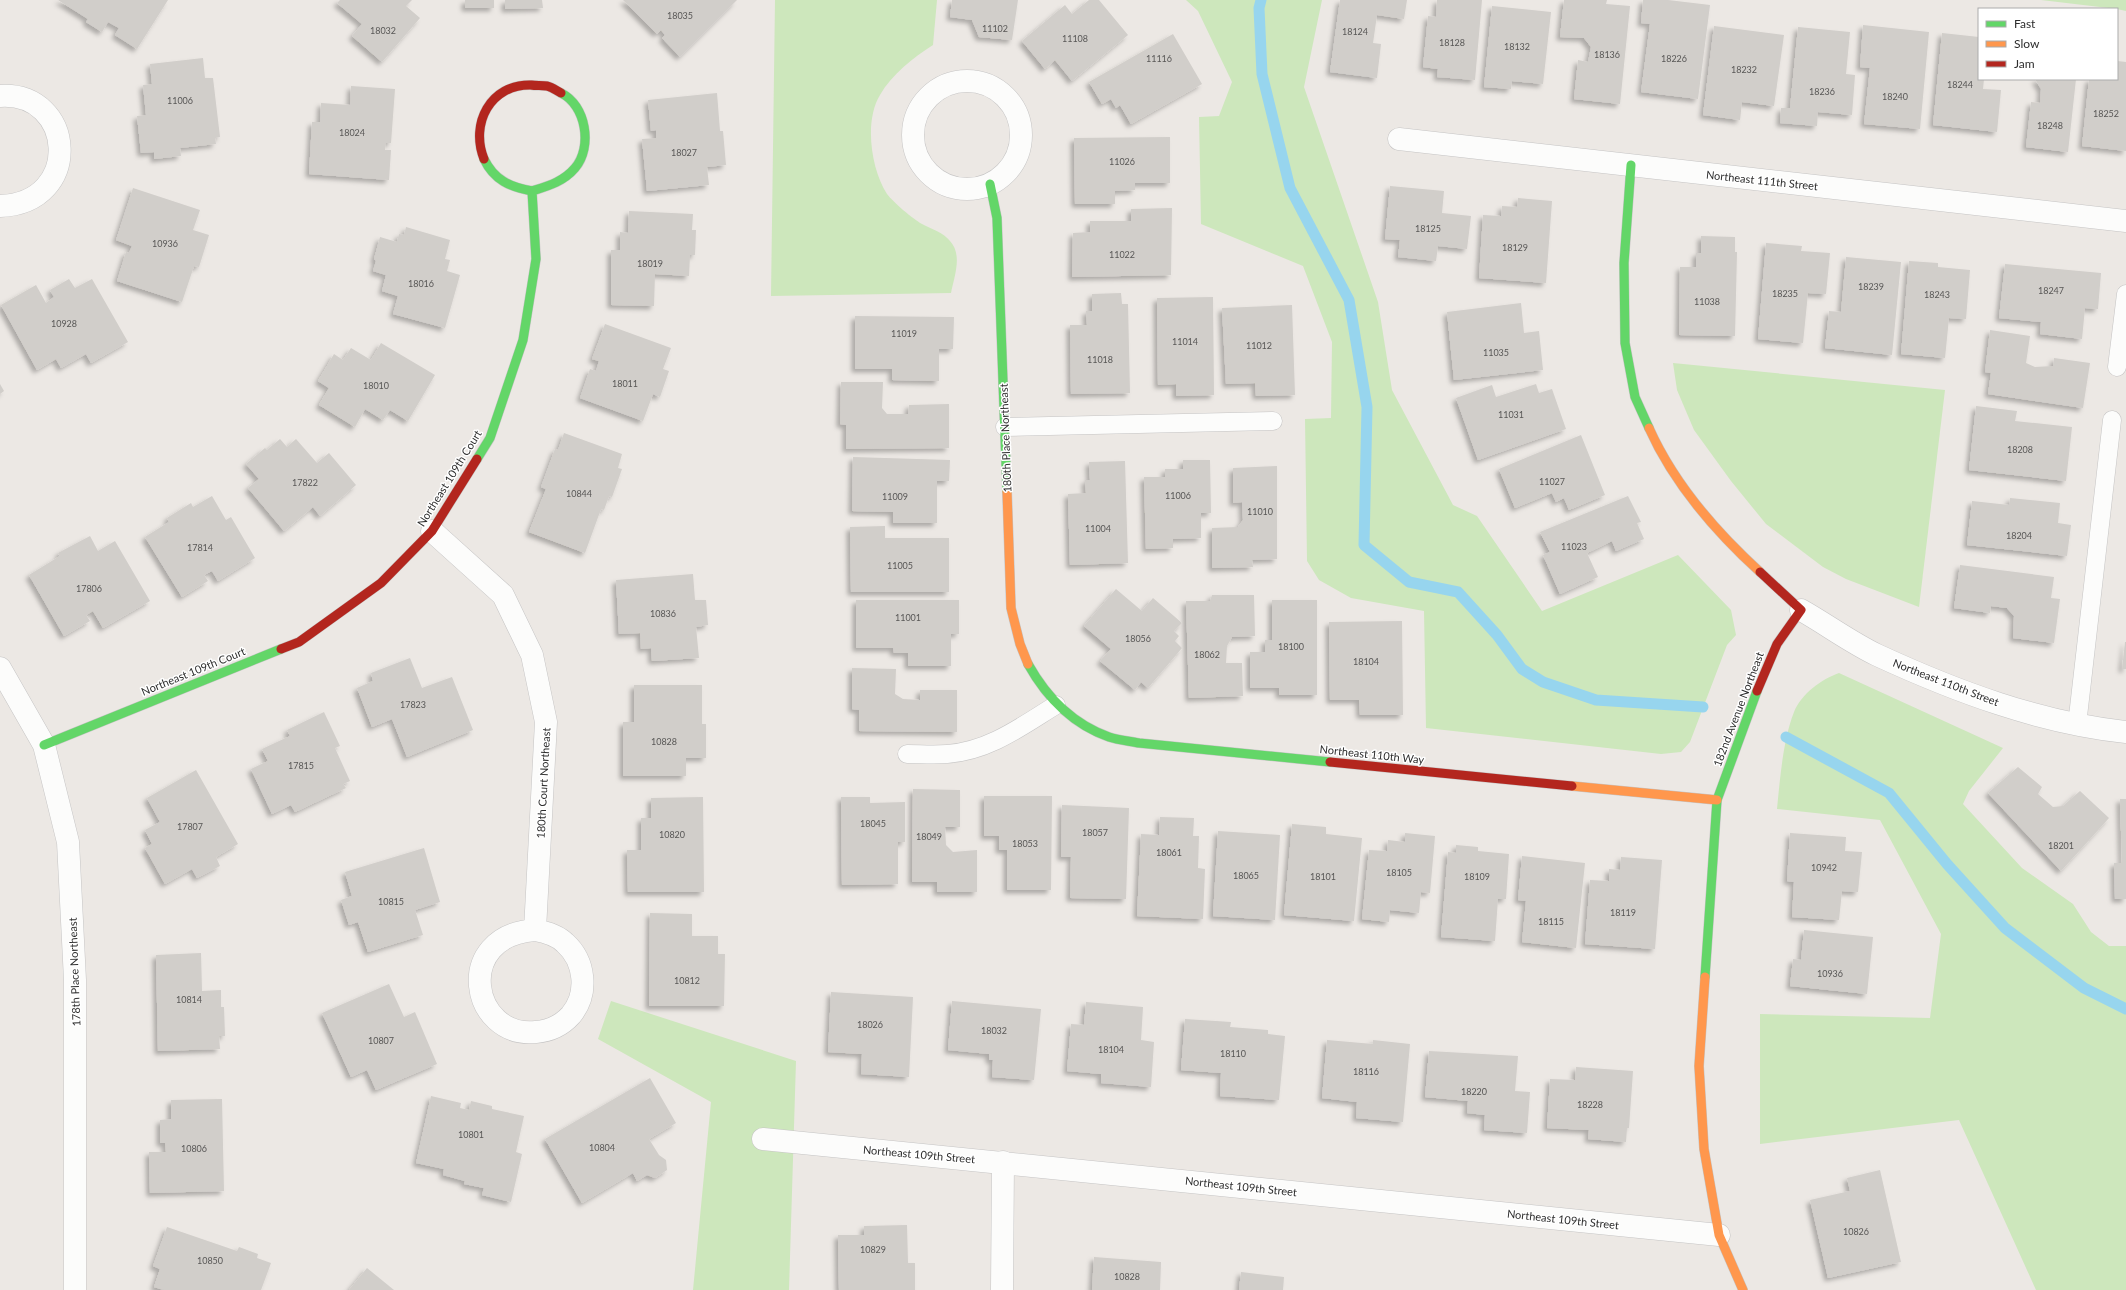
<svg xmlns="http://www.w3.org/2000/svg" width="2126" height="1290" viewBox="0 0 2126 1290" font-family="Lato,sans-serif">
  <defs>
    <filter id="shadow"><feDropShadow dx="-3.5" dy="3.5" stdDeviation="2" flood-color="#0004"/></filter>
  </defs>
  <rect width="100%" height="100%" fill="#ece8e4"/>
  <!-- green -->
  <g fill="#cde7bc">
    <path d="M775,0h162l-4,45c-20,13 -41,29 -53,50 -16,26 -9,74 7,99 6,8 26,25 35,30 9,5 21,8 28,17 13,14 4,36 1,52l-180,3z"/>
    <path d="M1186,0h136l-18,87 74,215 14,88 61,115 24,11 65,95 136,-56 53,55 5,25 -9,10 -37,97 -9,10 -20,2 -235,-26 -2,-117 -73,-13 -32,-18 -12,-19 -2,-142 26,-1 1,-76 -29,-76 -102,-42 -2,-107 20,-1 13,-34 -34,-71z"/>
    <path d="M2041,0h85v11l-9,-2z"/>
    <path d="M1673,363l272,27 -26,217 -73,-28 -23,-12 -57,-43 -35,-43 -37,-51 -17,-40z"/>
    <path d="M1839,673l164,75 -34,43 -6,13 59,64 51,36 18,28 18,14h17v344h-90l-77,-170 -199,24v-130l170,4 11,-84 -61,-114 -103,-11c3,-30 6,-69 17,-97 7,-18 28,-33 45,-39z"/>
    <path d="M611,1001l185,60 -7,229h-96l18,-188 -113,-63z"/>
  </g>
  <g fill="none" stroke-linecap="round" stroke-linejoin="round">
    <!-- stream -->
    <g stroke="#97d5ee" stroke-width="11">
      <path d="M1261,0l-2,8 3,66 28,114 59,112 18,107 -3,138 45,37 49,10 39,43 25,34 21,13 53,18 107,7"/>
      <path d="M1786,737l103,56 58,71 58,64 79,60 42,21"/>
    </g>
  </g>
  <!-- building -->
  <g fill="#d1ceca" filter="url(#shadow)">
    <path d="M58,0h110l-31,49 -22,-14 4,-7 -11,-6 -6,10 -16,-10 2,-3z"/>
    <path d="M340,0h72l-6,6 14,12 -38,44 -30,-26 10,-12 -25,-21z"/>
    <rect x="465" y="0" width="29" height="8"/>
    <path d="M505,0h37l1,8 -38,1z"/>
    <path d="M623,0h114l-57,57 -18,-19 3,-3 -4,-5 -4,4z"/>
    <path d="M952,0h66l-6,40 -33,-3 -7,-17 -22,-3z"/>
    <path d="M1089,0h10l29,35 -56,46 -17,-21 -10,9 -23,-28 43,-36 7,9z"/>
    <path d="M1340,0h67l-3,19 -27,-4 -4,28 8,1 -4,34 -47,-6z"/>
    <path d="M1437,0h45l-7,80 -38,-3 1,-8 -15,-2 5,-51 8,1z"/>
    <path d="M1564,0h43l-1,4 24,2 -10,98 -46,-5 4,-39 10,2 3,-15 -7,-9 -24,-1z"/>
    <path d="M1643,0h25l42,5 -12,94 -57,-7 9,-68 -9,-1z"/>
    <path d="M1492,6l59,6 -8,72 -31,-3 -1,8 -27,-2z"/>
    <path d="M1863,25l66,7 -9,97 -56,-5 6,-56 -10,-1z"/>
    <path d="M1714,26l70,9 -10,71 -32,-4 -2,18 -37,-5z"/>
    <path d="M1798,27l52,5 -4,42 9,1 -3,40 -34,-3 -1,14 -37,-3 1,-15h9z"/>
    <path d="M1942,33l37,4v42h5l-1,10 18,1 -4,42 -64,-7z"/>
    <path d="M1173,34l29,50 -71,40 -11,-19 -4,3 -5,-9 -9,5 -13,-22z"/>
    <path d="M203,58l2,20h8l7,59 -5,1 1,6 -36,4 1,8 -27,3v-7l-13,1 -4,-37 9,-1 -3,-30 9,-1 -2,-20z"/>
    <path d="M2117,61l9,1v89l-44,-5 7,-67h28z"/>
    <path d="M2035,79h41l-8,73 -42,-5 5,-45 9,1 1,-14z"/>
    <path d="M351,86l44,3 -4,54h-5l-1,7h6l-2,30 -80,-6 3,-52h8l1,-19 29,2z"/>
    <path d="M717,93l3,38h3l3,34 -19,2 2,18 -62,6 -5,-52 14,-1v-8l-5,1 -3,-31z"/>
    <path d="M1170,137v46h-35v7l-20,1v13h-40l-1,-66z"/>
    <path d="M1390,186l54,5 -2,22 29,3 -4,33 -29,-3 -2,15 -38,-4 2,-17 -15,-1z"/>
    <path d="M133,188l67,22 -7,20 16,5 -10,32 -5,-1 -12,36 -65,-21 9,-29 3,1 3,-7 -16,-6z"/>
    <path d="M1518,198l34,3 -6,82 -67,-5 4,-63 18,1 1,-10 15,1z"/>
    <path d="M1172,208l-1,67 -99,2 1,-44 17,-1v-11h41v-12z"/>
    <path d="M629,211l64,3 -1,16h4l-1,25h-5l-1,21 -34,-2 -1,32 -43,-1v-55h9v-18l8,1z"/>
    <path d="M406,227l44,13 -5,19 5,1 -3,11 13,4 -15,53 -52,-14 5,-18 -16,-5 4,-16 -13,-4 3,-10 -2,-2 6,-22 17,5 2,-8 5,1z"/>
    <path d="M1701,236l34,1v15h2l-2,84 -56,-1 1,-68h16v-14h5z"/>
    <path d="M1766,243l36,3 -1,5 29,2 -4,41 -18,-1 -5,50 -45,-4z"/>
    <path d="M1846,257l55,5 -9,93 -67,-7 4,-37 12,1z"/>
    <path d="M1909,261l29,2v4l32,3 -4,49 -17,-1 -4,40 -44,-4z"/>
    <path d="M2005,264l96,9 -3,36 -13,-1 -3,31 -42,-5 1,-12 -42,-4z"/>
    <path d="M69,279l6,9 17,-9 36,63 -37,21 -5,-9 -25,14 -5,-9 -19,11 -36,-65 35,-20 10,18 8,-6 -4,-7z"/>
    <path d="M1121,293l1,11h6l2,89 -59,1 -1,-69h17l-1,-14h6v-17z"/>
    <path d="M1213,297l1,98 -38,1v-12l-18,1 -1,-87z"/>
    <path d="M1521,303l3,30 15,-2 4,39 -89,10 -7,-68z"/>
    <path d="M1292,305l3,90 -39,1 -1,-13 -29,1 -4,-76z"/>
    <path d="M855,316l99,1 -1,32h-14v32l-47,-1v-11h-37z"/>
    <path d="M605,324l66,24 -8,21 6,2 -9,26 -7,-3 -10,27 -63,-23 10,-29 6,2 3,-10 -7,-2z"/>
    <path d="M1990,330l40,6 -4,27 9,4 18,-1 1,-8 36,5 -7,45 -95,-14 3,-21 -6,-1z"/>
    <path d="M381,343l54,32 -27,46 -18,-11 -7,10 -18,-11 -10,18 -36,-22 10,-17 -11,-7 16,-27 9,6 8,-12 20,12z"/>
    <path d="M841,382h42l-1,26 5,6h21l1,-9 40,-1v44l-103,1v-24l-6,-1z"/>
    <path d="M0,384l4,7 -4,3z"/>
    <path d="M1536,384l3,9 13,-4 14,40 -88,31 -22,-62 36,-13 4,12z"/>
    <path d="M1976,406l41,5 -2,10 57,6 -6,54 -97,-11z"/>
    <path d="M564,433l58,21 -4,14 4,1 -10,28 -3,-1 -5,14 -3,-1 -16,44 -56,-21 17,-43 -5,-2 14,-38 3,1z"/>
    <path d="M1581,435l24,60 -36,15 -5,-12 -8,4 -4,-9 -37,15 -16,-39z"/>
    <path d="M280,439l7,8 9,-8 21,24 12,-10 27,32 -36,31 -7,-9 -29,24 -36,-43 11,-9 -13,-15 19,-16 2,2z"/>
    <path d="M853,457l97,3 -1,21h-12v42h-44v-11l-41,-1z"/>
    <path d="M1183,460h27l1,53h-10v25l-28,1v9l-27,1 -2,-72h21v-8h18z"/>
    <path d="M1125,461l3,102 -58,2 -2,-71 18,-1 -1,-13h5l-1,-18z"/>
    <path d="M1277,466v93l-25,1 1,7 -41,1v-40l26,-1 5,-7 -1,-18 -9,1v-35z"/>
    <path d="M212,496l14,24 5,-3 24,41 -37,23 -6,-10 -8,4 4,6 -26,16 -37,-60 24,-15 -2,-4 24,-15 2,4z"/>
    <path d="M1628,496l13,26 -4,1 7,16 -28,12 -4,-10 -25,12 11,24 -38,17 -17,-39 7,-3 -10,-20z"/>
    <path d="M2010,498l50,5 -2,20 13,2 -4,31 -100,-11 5,-44 37,4z"/>
    <path d="M885,526v12h64v54h-98l-1,-65z"/>
    <path d="M90,536l8,15 17,-10 35,60 -47,27 -10,-17 -7,4 4,6 -26,15 -35,-61 31,-19 -2,-3z"/>
    <path d="M1960,565l94,12 -3,21 9,1 -6,44 -41,-5 1,-22 -7,-8 -16,-2 -1,7 -36,-5z"/>
    <path d="M693,574l2,26h11l2,25 -12,2 3,31 -47,3 -1,-13 -10,1 -1,-16 -21,1 -3,-54z"/>
    <path d="M1116,589l26,22 11,-13 29,25 -8,8 5,5 -4,5 7,7 -34,40 -7,-6 -6,8 -35,-29 11,-12 -27,-23z"/>
    <path d="M1212,595h42l1,41 -23,1 -5,9 -1,17h16l1,33 -54,2 -3,-97h24z"/>
    <path d="M856,600h103v34h-8v32h-43v-13h-14l-1,-5h-37z"/>
    <path d="M1272,600h45v95h-38v-7h-29v-36h15v-12h7z"/>
    <path d="M1402,621l1,94h-43l-1,-15h-29l-1,-78z"/>
    <path d="M2125,642h1v27h-4z"/>
    <path d="M410,658l12,30 30,-11 21,53 -66,27 -15,-38 -20,8 -15,-39 16,-7 -2,-8z"/>
    <path d="M852,668l44,1 -1,25 8,5 17,1v-10h37v42l-98,-1v-21l-7,-1z"/>
    <path d="M634,685h68v39h4v34h-20v18h-63v-54h11z"/>
    <path d="M324,712l16,34 -5,2 15,33 -7,3 3,4 -51,24 -4,-7 -19,9 -21,-45 17,-8 -6,-12 28,-13 -3,-6z"/>
    <path d="M2018,767l24,20 -4,7 15,13 10,-1 17,-15 29,27 -48,53 -73,-78z"/>
    <path d="M196,770l42,74 -22,13 4,9 -23,12 -5,-9 -27,15 -20,-36 7,-4 -7,-14 15,-8 -13,-24z"/>
    <path d="M913,789l47,1v37h-15l1,18 7,7 24,-2v42h-40v-10h-25z"/>
    <path d="M984,796h68l-1,94h-44v-40h-8v-14h-15z"/>
    <path d="M703,797l1,95h-76l-1,-42h14v-32h10v-20z"/>
    <path d="M841,797h29v6l35,-1v40h-7v42l-56,1z"/>
    <path d="M2120,799h6v100h-11l-1,-36h8z"/>
    <path d="M1062,805l67,3 -3,91 -56,-1 1,-41h-10z"/>
    <path d="M1160,817l34,1 -1,18h6l-1,32 7,1 -2,50 -66,-3 4,-82 18,1z"/>
    <path d="M1292,824l34,3v7l36,4 -8,83 -70,-6z"/>
    <path d="M1218,831l62,4 -5,85 -62,-4z"/>
    <path d="M1405,833l30,3 -5,57 -9,-1 -2,21 -29,-3 -1,12 -27,-3 7,-69 18,1 1,-11 17,2z"/>
    <path d="M1790,833l56,4 -1,14 17,1 -4,40 -16,-1 -3,29 -47,-3 2,-35 -7,-1z"/>
    <path d="M1456,845l22,2v4l31,3 -3,45h-8l-3,42 -54,-4 7,-85 8,1z"/>
    <path d="M424,848l16,54 -25,8 8,25 -55,17 -10,-30 -9,3 -8,-25 11,-4 -7,-24z"/>
    <path d="M1522,856l63,7 -9,85 -54,-6 4,-41 -8,-1z"/>
    <path d="M1621,857l41,3 -7,89 -70,-5 5,-64 19,1v-12l11,1z"/>
    <path d="M650,913l42,1v22h26v18h7l-1,52h-75z"/>
    <path d="M1804,930l69,7 -6,57 -77,-8 3,-27 8,1z"/>
    <path d="M201,953l1,38 19,-1v17h3l1,29h-6l1,13 -62,2 -2,-96z"/>
    <path d="M389,984l15,33 11,-5 22,52 -61,26 -9,-20 -16,7 -29,-64z"/>
    <path d="M831,992l82,5 -4,80 -48,-3 1,-20 -34,-2z"/>
    <path d="M952,1001l89,8 -7,71 -42,-3 1,-17h-4v-6l-41,-4z"/>
    <path d="M1086,1002l57,5 -2,33 13,2 -3,45 -50,-4v-9l-34,-3 4,-47 13,1z"/>
    <path d="M1185,1019l46,3 -1,5 38,3v4l17,2 -6,64 -59,-4 1,-23 -40,-3z"/>
    <path d="M1327,1040l46,4v-4l37,4 -7,78 -47,-4 1,-16 -35,-4z"/>
    <path d="M1429,1051l89,5 -3,35 15,1 -3,41 -43,-3 1,-15 -18,-2 1,-12 -43,-4z"/>
    <path d="M1576,1067l57,4 -4,57h-2l-1,14 -38,-3 1,-9 -42,-2 3,-49 25,1z"/>
    <path d="M650,1078l26,45 -27,16 10,16 7,5 1,10 -12,8 -8,-3 -10,6 -4,-8 -51,30 -37,-64z"/>
    <path d="M431,1096l30,7 -1,5 9,2 2,-9 21,5v3l32,7 -8,36 6,2 -11,48 -29,-7 2,-7 -20,-4 1,-3 -22,-6 1,-6 -28,-6z"/>
    <path d="M222,1099l2,92 -74,2 -1,-41h17l-1,-9h-5v-23l11,-1v-19z"/>
    <path d="M1880,1170l21,92 -73,16 -18,-78 40,-9 -3,-13z"/>
    <path d="M907,1225l1,38h7v27h-76l-1,-55h26v-9z"/>
    <path d="M167,1227l70,24 2,-4 19,7 -1,4 14,5 -10,27h-97l-10,-3 6,-18 -7,-3z"/>
    <path d="M1094,1257l67,5 -1,28h-68z"/>
    <path d="M367,1268l27,22h-45z"/>
    <path d="M1241,1272l43,5 -1,13h-44z"/>
  </g>
  <g fill="none" stroke-linecap="round" stroke-linejoin="round">
    <!-- lane casing -->
    <g stroke="#c5c4c4" stroke-width="19">
      <g id="lane">
        <path d="M2117,367l9,-73"/>
        <path d="M1005,427l268,-6"/>
        <path d="M2077,725l35,-305"/>
        <path d="M907,754c13,0 27,1 40,0 42,-3 75,-28 109,-49"/>
      </g>
    </g>
    <!-- street casing -->
    <g stroke="#c5c4c4" stroke-width="23">
      <g id="street">
        <circle cx="967" cy="135" r="54"/>
        <path d="M0,96c75,-5 84,107 0,110"/>
        <path d="M1399,139l727,82"/>
        <path d="M432,531l71,64 29,60 14,67 -11,208c-83,6 -64,109 1,102 13,-1 26,-7 35,-17 18,-22 14,-54 -6,-72 -8,-8 -19,-11 -30,-13"/>
        <path d="M1801,610c25,14 49,32 76,45 78,36 163,68 249,77"/>
        <path d="M0,668l44,77 24,97 7,138v310"/>
        <path d="M763,1139l956,96"/>
        <path d="M1002,1290l1,-128"/>
      </g>
    </g>
    <!-- fast casing -->
    <g stroke="#c5c4c4" stroke-width="10">
      <g id="fast">
        <path d="M484,159c10,21 26,28 48,32"/>
        <path d="M1631,165l-7,98 1,80 10,54 14,31"/>
        <path d="M990,184l7,34 10,273"/>
        <path d="M477,459l13,-21 33,-98 13,-81 -4,-68c16,-5 31,-9 43,-23 18,-21 11,-63 -14,-75"/>
        <path d="M1028,664c19,34 44,60 81,73 9,3 20,4 30,6l191,19"/>
        <path d="M44,745l237,-96"/>
        <path d="M1705,977l12,-177 40,-109"/>
      </g>
    </g>
    <!-- slow casing -->
    <g stroke="#c5c4c4" stroke-width="10">
      <g id="slow">
        <path d="M1649,428c25,56 66,103 111,144"/>
        <path d="M1007,491l4,117 9,36 8,20"/>
        <path d="M1572,786l145,14"/>
        <path d="M1705,977l-6,89 5,83 15,86 24,55"/>
      </g>
    </g>
    <!-- jam casing -->
    <g stroke="#c5c4c4" stroke-width="10">
      <g id="jam">
        <path d="M484,159c-14,-35 6,-75 47,-74 5,1 11,0 16,1 5,1 10,5 14,7"/>
        <path d="M281,649l18,-7 82,-59 51,-52 45,-72"/>
        <path d="M1757,691l20,-47 24,-34 -41,-38"/>
        <path d="M1330,762l242,24"/>
      </g>
    </g>
    <!-- lane -->
    <use href="#lane" stroke="#fcfcfb" stroke-width="18"/>
    <!-- street -->
    <use href="#street" stroke="#fcfcfb" stroke-width="22"/>
    <!-- fast -->
    <use href="#fast" stroke="#63d668" stroke-width="9"/>
    <!-- slow -->
    <use href="#slow" stroke="#ff974d" stroke-width="9"/>
    <!-- jam -->
    <use href="#jam" stroke="#b3261e" stroke-width="9"/>
  </g>
  <g text-anchor="middle" dominant-baseline="central" stroke-width="3" stroke-linejoin="round" paint-order="stroke">
    <!-- number labels -->
    <g font-size="9" fill="#585756">
      <text x="680" y="15">18035</text>
      <text x="995" y="28">11102</text>
      <text x="383" y="30">18032</text>
      <text x="1355" y="31">18124</text>
      <text x="1075" y="38">11108</text>
      <text x="1452" y="42">18128</text>
      <text x="1517" y="46">18132</text>
      <text x="1607" y="54">18136</text>
      <text x="1159" y="58">11116</text>
      <text x="1674" y="58">18226</text>
      <text x="1744" y="69">18232</text>
      <text x="1960" y="84">18244</text>
      <text x="1822" y="91">18236</text>
      <text x="1895" y="96">18240</text>
      <text x="180" y="100">11006</text>
      <text x="2106" y="113">18252</text>
      <text x="2050" y="125">18248</text>
      <text x="352" y="132">18024</text>
      <text x="684" y="152">18027</text>
      <text x="1122" y="161">11026</text>
      <text x="1428" y="228">18125</text>
      <text x="165" y="243">10936</text>
      <text x="1515" y="247">18129</text>
      <text x="1122" y="254">11022</text>
      <text x="650" y="263">18019</text>
      <text x="421" y="283">18016</text>
      <text x="1871" y="286">18239</text>
      <text x="2051" y="290">18247</text>
      <text x="1785" y="293">18235</text>
      <text x="1937" y="294">18243</text>
      <text x="1707" y="301">11038</text>
      <text x="64" y="323">10928</text>
      <text x="904" y="333">11019</text>
      <text x="1185" y="341">11014</text>
      <text x="1259" y="345">11012</text>
      <text x="1496" y="352">11035</text>
      <text x="1100" y="359">11018</text>
      <text x="625" y="383">18011</text>
      <text x="376" y="385">18010</text>
      <text x="1511" y="414">11031</text>
      <text x="2020" y="449">18208</text>
      <text x="1552" y="481">11027</text>
      <text x="305" y="482">17822</text>
      <text x="579" y="493">10844</text>
      <text x="1178" y="495">11006</text>
      <text x="895" y="496">11009</text>
      <text x="1260" y="511">11010</text>
      <text x="1098" y="528">11004</text>
      <text x="2019" y="535">18204</text>
      <text x="1574" y="546">11023</text>
      <text x="200" y="547">17814</text>
      <text x="900" y="565">11005</text>
      <text x="89" y="588">17806</text>
      <text x="663" y="613">10836</text>
      <text x="908" y="617">11001</text>
      <text x="1138" y="638">18056</text>
      <text x="1291" y="646">18100</text>
      <text x="1207" y="654">18062</text>
      <text x="1366" y="661">18104</text>
      <text x="413" y="704">17823</text>
      <text x="664" y="741">10828</text>
      <text x="301" y="765">17815</text>
      <text x="873" y="823">18045</text>
      <text x="190" y="826">17807</text>
      <text x="1095" y="832">18057</text>
      <text x="672" y="834">10820</text>
      <text x="929" y="836">18049</text>
      <text x="1025" y="843">18053</text>
      <text x="2061" y="845">18201</text>
      <text x="1169" y="852">18061</text>
      <text x="1824" y="867">10942</text>
      <text x="1399" y="872">18105</text>
      <text x="1246" y="875">18065</text>
      <text x="1323" y="876">18101</text>
      <text x="1477" y="876">18109</text>
      <text x="391" y="901">10815</text>
      <text x="1623" y="912">18119</text>
      <text x="1551" y="921">18115</text>
      <text x="1830" y="973">10936</text>
      <text x="687" y="980">10812</text>
      <text x="189" y="999">10814</text>
      <text x="870" y="1024">18026</text>
      <text x="994" y="1030">18032</text>
      <text x="381" y="1040">10807</text>
      <text x="1111" y="1049">18104</text>
      <text x="1233" y="1053">18110</text>
      <text x="1366" y="1071">18116</text>
      <text x="1474" y="1091">18220</text>
      <text x="1590" y="1104">18228</text>
      <text x="471" y="1134">10801</text>
      <text x="602" y="1147">10804</text>
      <text x="194" y="1148">10806</text>
      <text x="1856" y="1231">10826</text>
      <text x="873" y="1249">10829</text>
      <text x="210" y="1260">10850</text>
      <text x="1127" y="1276">10828</text>
    </g>
    <!-- street labels -->
    <g font-size="11" fill="#2d2d2d" stroke="#fff">
      <text transform="translate(1762 180) rotate(6)">Northeast 111th Street</text>
      <text transform="translate(1005 438) rotate(-92)">180th Place Northeast</text>
      <text transform="translate(449 478) rotate(-58)">Northeast 109th Court</text>
      <text transform="translate(193 671) rotate(-22)">Northeast 109th Court</text>
      <text transform="translate(1946 682) rotate(21)">Northeast 110th Street</text>
      <text transform="translate(1738 709) rotate(-69)">182nd Avenue Northeast</text>
      <text transform="translate(1372 754) rotate(6)">Northeast 110th Way</text>
      <text transform="translate(543 783) rotate(-87)">180th Court Northeast</text>
      <text transform="translate(74 972) rotate(-92)">178th Place Northeast</text>
      <text transform="translate(919 1154) rotate(5)">Northeast 109th Street</text>
      <text transform="translate(1241 1186) rotate(6)">Northeast 109th Street</text>
      <text transform="translate(1563 1219) rotate(6)">Northeast 109th Street</text>
    </g>
  </g>
  <!-- legend -->
  <rect x="1978" y="8" width="140" height="72" fill="#ffffff" stroke="#ababab"/>
  <rect x="1986" y="21" width="20" height="6" fill="#63d668" stroke="#ababab"/>
  <text x="2014" y="28" font-size="12" fill="#2d2d2d">Fast</text>
  <rect x="1986" y="41" width="20" height="6" fill="#ff974d" stroke="#ababab"/>
  <text x="2014" y="48" font-size="12" fill="#2d2d2d">Slow</text>
  <rect x="1986" y="61" width="20" height="6" fill="#b3261e" stroke="#ababab"/>
  <text x="2014" y="68" font-size="12" fill="#2d2d2d">Jam</text>
</svg>
